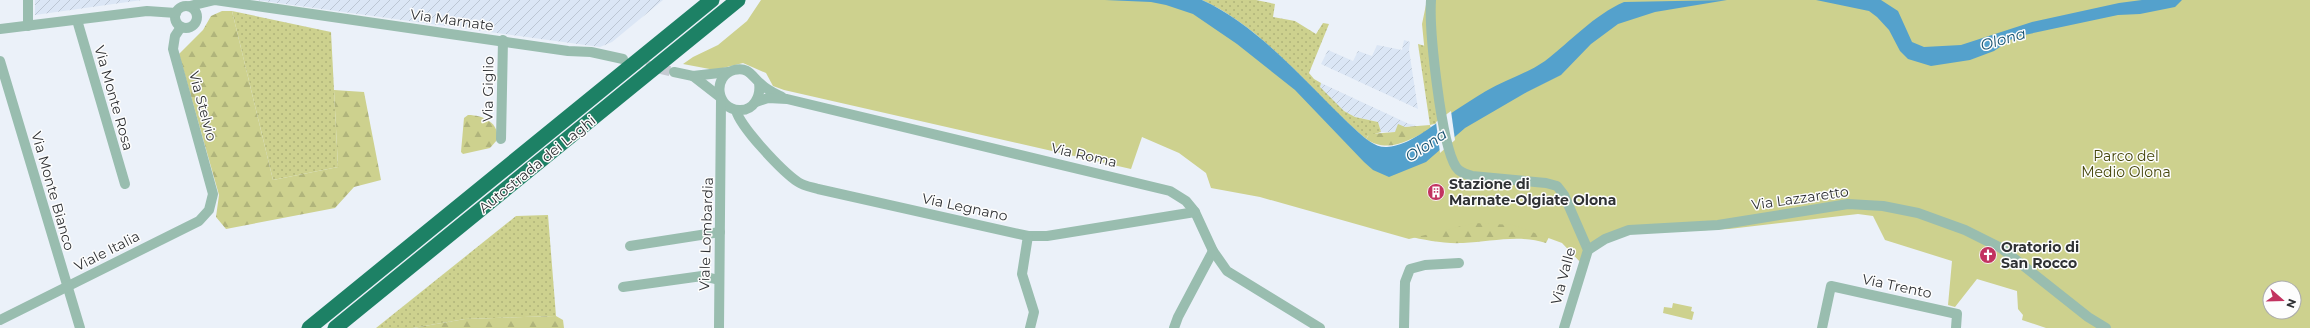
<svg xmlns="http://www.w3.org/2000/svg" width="2310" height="328" viewBox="0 0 2310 328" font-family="Montserrat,sans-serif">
  <defs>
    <pattern id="industrial-furrows" width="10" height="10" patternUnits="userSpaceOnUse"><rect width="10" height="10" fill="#dbe6f5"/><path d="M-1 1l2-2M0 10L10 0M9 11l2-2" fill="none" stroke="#bcc6d3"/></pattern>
    <pattern id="grass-dots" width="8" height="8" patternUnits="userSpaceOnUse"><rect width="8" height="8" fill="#cdd18e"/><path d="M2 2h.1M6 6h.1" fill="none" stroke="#b0b47b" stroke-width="1.8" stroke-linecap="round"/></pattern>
    <pattern id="forest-firs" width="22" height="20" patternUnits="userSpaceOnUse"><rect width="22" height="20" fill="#cdd18e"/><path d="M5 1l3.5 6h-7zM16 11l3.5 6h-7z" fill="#b0b47b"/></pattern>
  </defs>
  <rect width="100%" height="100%" fill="#ebf1f9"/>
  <!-- industrial -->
  <g fill="url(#industrial-furrows)">
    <path d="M35,0h107l-107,15z"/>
    <path d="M256,0h407l-51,42 -12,5z"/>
    <path d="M1404,40l6,2 -1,8 9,59 -97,-45 7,-14 25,11 5,-10 14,5 5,-11 25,5z"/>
    <path d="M1321,83l88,41 7,1 -11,2 -10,5h-14l-3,-10 -23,-5 -11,-6 -25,-24z"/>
  </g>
  <!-- grass -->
  <g fill="url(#grass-dots)">
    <path d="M1202,0h54l19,4 -2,13 22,4 21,13 7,-11 6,1 -20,49 5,6 7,4 -1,4 24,24 11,6 23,5 3,10 -13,4 -2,3c-54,-45 -98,-109 -164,-139z"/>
    <path d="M232,11l99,21 7,135 -65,13z"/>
    <path d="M1418,44l11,3 9,76 -8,2z"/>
    <path d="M548,215l8,101 -91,3 -52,9h-37l140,-112z"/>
  </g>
  <!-- forest -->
  <g fill="url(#forest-firs)">
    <path d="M222,11h10l41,169 65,-13 -4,-77 30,2 17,88 -27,7 -19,21 -109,21 -10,-12 3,-22 -40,-141 24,-24 8,-14z"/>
    <path d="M468,115c15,0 32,8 29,25l-7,8 -27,6 -2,-2 3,-34z"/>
    <path d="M1398,124l7,3 25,-2 1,4c-22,11 -42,25 -65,10l4,-5 25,-2z"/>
    <path d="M1497,213l53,22 -4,8c-28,-9 -55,-1 -83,0 -19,1 -38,-3 -56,-7z"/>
    <path d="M556,316l7,4 1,8h-151l52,-9z"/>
  </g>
  <!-- green -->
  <g fill="#cdd18e" fill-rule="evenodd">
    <path d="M761,0h418l123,81 63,76 77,-20 -13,-42 -7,-71 5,-24h883v328h-264l-24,-8 1,-5 -5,-6 -1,-18 -40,-12 -22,28 -7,-2 4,-44 -67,-21 -12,-24 -15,-2 -129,15 -103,5 -28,13 -17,16 -19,-20 -49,-18 -39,-2 -65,16 -149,-42 -49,-9 -5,-15 -27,-20 -37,-16 -11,32 -347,-79 -11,-4 -7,-13 -23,-10 -28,7 -32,-6 10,-7 25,-12 29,-24zM2270,288h24v24h-24z"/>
    <path d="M1673,303l19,4 -1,4 3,1 -2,8 -29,-7 1,-6 8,1z"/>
  </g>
  <!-- water -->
  <g fill="#54a1cc">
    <path d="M1105,0h97c61,28 108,88 156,132 8,7 18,16 29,15 24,-2 44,-21 63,-33 12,-8 24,-16 36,-23 19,-11 40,-17 59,-30 26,-20 49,-46 79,-59l103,-2 -72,12 -37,12 -27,20 -30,31 -34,17 -62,36 -39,34 -37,15 -16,-7 -9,-8 -69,-72 -58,-46 -44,-30 -27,-9 -15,-3z"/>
    <path d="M1816,0h65l17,11 14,31 12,5 37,-2 71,-23 87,-19 23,-3h40l-7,7 -35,7 -22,1 -103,22 -21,14 -24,9 -39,6 -23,-7 -8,-8 -11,-21 -12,-13 -8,-6z"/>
  </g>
  <!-- pier -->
  <path fill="#ebf1f9" d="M1451,111l4,29 -15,13 -4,-31z"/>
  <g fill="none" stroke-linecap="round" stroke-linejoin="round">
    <!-- minor-tunnel -->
    <path stroke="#c5cbd2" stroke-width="10" stroke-dasharray="10 5" stroke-linecap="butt" d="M631,62l43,10"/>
    <!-- minor -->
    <g stroke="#99bdaf" stroke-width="10">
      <path d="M1431,0c-2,30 10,144 25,167 4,6 10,7 16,9l74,7 11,3 7,9 24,55 -24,78"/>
      <circle cx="186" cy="17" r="11"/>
      <path d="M190,6l25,-6 353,51 23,1 32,7"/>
      <path d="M77,20l48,164"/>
      <path d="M28,26v-26"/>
      <path d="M0,29l147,-18 29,2"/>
      <path d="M0,61l80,267"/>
      <path d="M674,72l19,4 35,-4"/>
      <path d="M693,76l27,21"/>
      <path d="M759,83c2,13 -5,28 -20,27 -23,-1 -27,-34 -5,-40 15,-4 18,7 27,14 6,6 13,9 21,13"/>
      <path d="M756,102l12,-4 19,1 383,92 16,10 9,11 18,39 14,20 93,57"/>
      <path d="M736,110c4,17 46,61 62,72 6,4 13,5 20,7l210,47h19l148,-24"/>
      <path d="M501,139l2,-99"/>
      <path d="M1028,236l-6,38 12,38 -4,16"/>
      <path d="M630,246l90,-14"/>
      <path d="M1588,250l17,-11 24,-9 89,-5 130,-21 35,2 35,7 47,17 36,18 87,69 18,11"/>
      <path d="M623,287l79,-11 17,4"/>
      <path d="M0,320l199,-99 10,-11 4,-16 -40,-145 2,-13 6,-9"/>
      <path d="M719,328l2,-228"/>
      <path d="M1174,328l4,-11 35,-66"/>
      <path d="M1404,328l1,-46 5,-13 15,-4 34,-2"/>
      <path d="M1822,328l9,-42 126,28 -1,14"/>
    </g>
    <!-- highway -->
    <g stroke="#1d8165" stroke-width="15">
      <path d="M309,328l403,-328"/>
      <path d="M335,328l403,-328"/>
    </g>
  </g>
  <!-- icons -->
  <defs>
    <g id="building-disc" transform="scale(0.9)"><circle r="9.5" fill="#c23360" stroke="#fdfdfd"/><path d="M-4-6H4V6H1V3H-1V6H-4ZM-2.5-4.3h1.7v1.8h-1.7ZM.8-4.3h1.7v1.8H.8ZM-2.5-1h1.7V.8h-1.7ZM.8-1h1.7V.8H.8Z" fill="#fff"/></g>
    <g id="church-disc" transform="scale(0.9)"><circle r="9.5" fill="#c23360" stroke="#fdfdfd"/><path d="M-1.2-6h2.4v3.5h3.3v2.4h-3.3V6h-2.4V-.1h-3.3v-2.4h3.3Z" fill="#fff"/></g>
  </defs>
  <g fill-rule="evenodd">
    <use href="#building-disc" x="1436" y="192"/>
    <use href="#church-disc" x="1988" y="255"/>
  </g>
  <g text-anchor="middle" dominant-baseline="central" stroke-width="3" stroke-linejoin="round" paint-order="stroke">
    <!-- street labels -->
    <g font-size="14" fill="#2f3134" stroke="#fdfdfd">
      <text transform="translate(452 20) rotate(8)">Via Marnate</text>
      <text transform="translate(488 89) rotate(-89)">Via Giglio</text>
      <text transform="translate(114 98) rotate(74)">Via Monte Rosa</text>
      <text transform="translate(203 106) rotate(75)">Via Stelvio</text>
      <text transform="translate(1084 155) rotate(13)">Via Roma</text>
      <text transform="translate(537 164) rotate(-39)">Autostrada dei Laghi</text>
      <text transform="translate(53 191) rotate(74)">Via Monte Bianco</text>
      <text transform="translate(1800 198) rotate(-8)">Via Lazzaretto</text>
      <text transform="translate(965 207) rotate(12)">Via Legnano</text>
      <text transform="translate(706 234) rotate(-88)">Viale Lombardia</text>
      <text transform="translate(107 251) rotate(-27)">Viale Italia</text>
      <text transform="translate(1563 276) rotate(-75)">Via Valle</text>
      <text transform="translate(1897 286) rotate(12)">Via Trento</text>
    </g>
    <!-- park labels -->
    <g font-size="14" fill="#45460b" stroke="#fdfdfd">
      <text x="2126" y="156">Parco del<tspan x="2126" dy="16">Medio Olona</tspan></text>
    </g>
    <!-- poi labels -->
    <g font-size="14" font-weight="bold" fill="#2f3134" stroke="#fdfdfd" text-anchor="start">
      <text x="1449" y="184">Stazione di<tspan x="1449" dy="16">Marnate-Olgiate Olona</tspan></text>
      <text x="2001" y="247">Oratorio di<tspan x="2001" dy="16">San Rocco</tspan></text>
    </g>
    <!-- water labels -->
    <g font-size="15" font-style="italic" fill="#175371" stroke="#fdfdfd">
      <text transform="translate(2003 39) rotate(-16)">Olona</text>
      <text transform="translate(1426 145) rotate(-34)">Olona</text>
    </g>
  </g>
  <!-- north arrow -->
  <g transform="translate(2282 300) rotate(110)"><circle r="19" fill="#fdfdfd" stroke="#ababad"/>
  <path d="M0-3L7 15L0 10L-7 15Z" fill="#c23360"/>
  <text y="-6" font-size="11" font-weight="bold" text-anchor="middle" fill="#2f3134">N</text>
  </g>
</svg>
